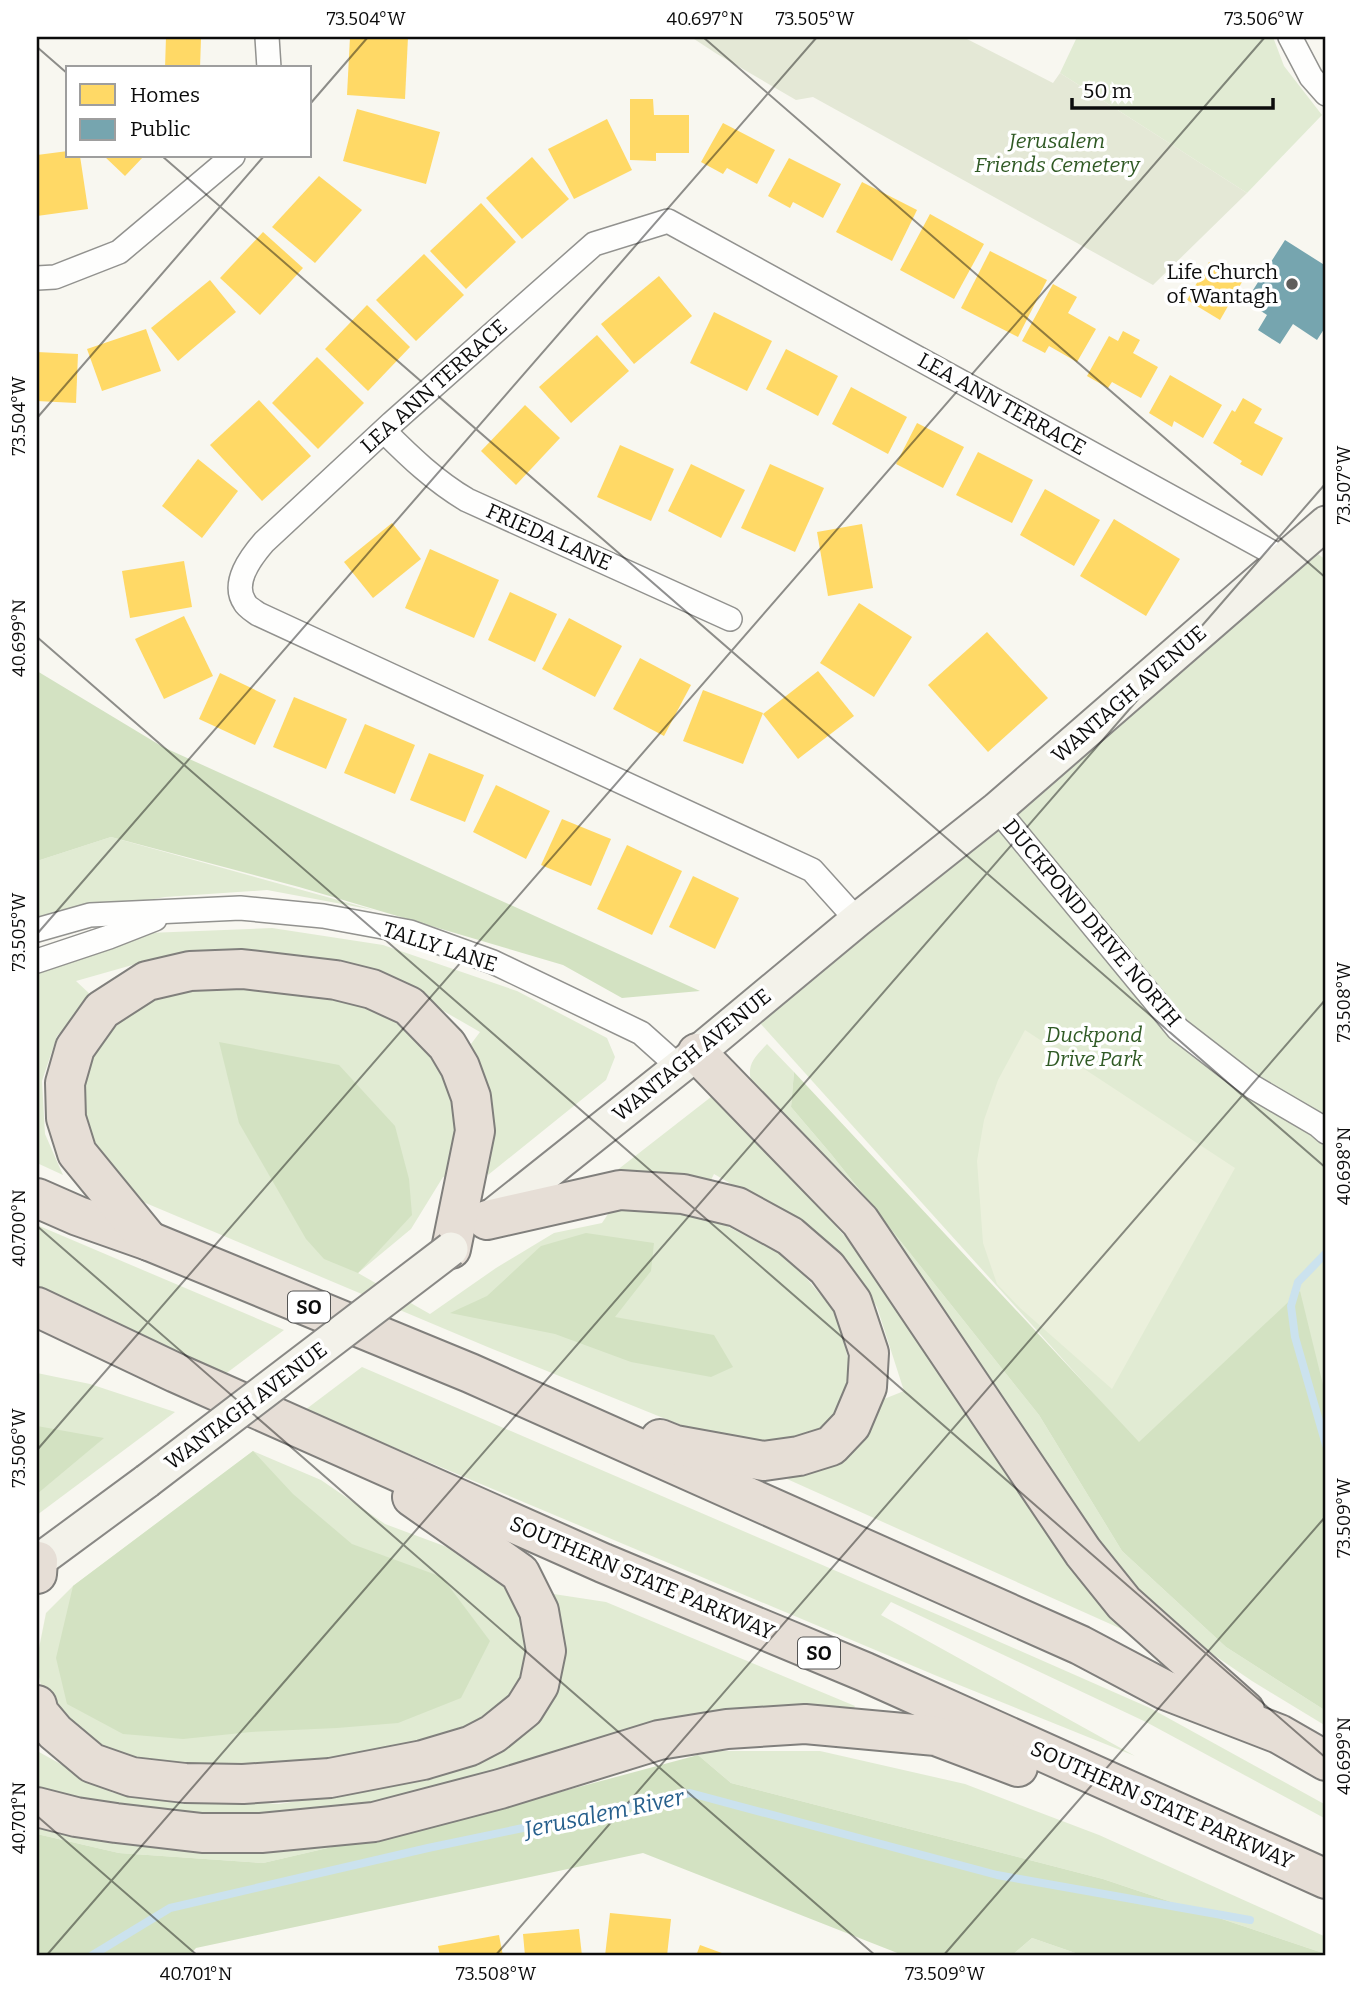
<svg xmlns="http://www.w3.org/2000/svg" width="1363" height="1993" viewBox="0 0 1363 1993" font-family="Bitter,serif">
  <rect width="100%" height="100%" fill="#f8f7f0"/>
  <!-- green -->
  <g fill="#e1ebd3">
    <path d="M1077,37h196l11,29 38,49 -75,78 -187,-120z"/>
    <path d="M1318,554l8,6v1065l-177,-170 -389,-432z"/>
    <path d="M111,837l263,73 -107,-20 -102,7 -128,23v-59z"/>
    <path d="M272,928l111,17 134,46 90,47 8,19 -9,23 -118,95 -1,-10 -22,-113 15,-20 -87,-50 -115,-26h-114l-88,25 17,16 -36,39 -15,45 3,53 18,41 -26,-12v-189l111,-41z"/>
    <path d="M259,985l120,20 39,29 34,61 7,41 -7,42 -9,-1 -32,52 -53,44 72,41 66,-46 58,-35 48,-10 8,-12 40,-3 61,10 78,40 48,56 15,61 -24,51 -43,25 -55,-6 -240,-97 -361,-152 -52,-70 7,-66 38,-52 45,-22z"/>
    <path d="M767,1044l27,28 -3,35 40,47 208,261 83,136 104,96 100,64v15l-74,-45 -69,-47 -90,-87 -340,-458c-7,-23 -2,-28 14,-45z"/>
    <path d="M711,1097h9l137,153 166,249 103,132 -339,-152 59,-21 25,-27 13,-32 20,-8 -27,-84 -25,-39 -42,-38 -96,-56 -6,12 -101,-8z"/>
    <path d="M37,1225l247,105 -60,45 -187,-80z"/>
    <path d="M362,1367l581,250 207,91 176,97v14l-180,-97 -255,-120 -10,13 254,141 -198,-80 -632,-266z"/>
    <path d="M37,1373l53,11 85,28 -138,103z"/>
    <path d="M253,1451l68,29 64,44 78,29 43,28 22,48 -3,55 -29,39 -160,42 -145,7 -91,-14 -53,-46 -10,-44v-10l9,-45 27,-27z"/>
    <path d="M547,1593l59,9 249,104 -5,10 -446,84 -126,21 -166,-11 -75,-16v-47l2,5 74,41 166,11 117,-19 50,-17 65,-27z"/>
    <path d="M717,1751h103l145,33 134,51 227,102v17l-223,-75 -372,-96 -33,-28z"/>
    <path d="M504,1807l-241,56 -144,-10 -82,-19v-11z"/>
    <path d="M1032,1938l52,18h-73z"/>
  </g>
  <!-- forest -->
  <g fill="#d3e2c2">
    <path d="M37,671l126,76 537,244 -78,7 -59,-33 -264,-78 -188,-50 -74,24z"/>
    <path d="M219,1042l120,23 56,61 14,53 3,36 -54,58 -34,-14 -18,-20 -67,-116z"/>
    <path d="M794,1072l345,370 161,-151 26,106v314l-100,-64 -104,-96 -83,-136 -208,-261 -40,-47z"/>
    <path d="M586,1233l68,10 -3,28 -36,46 99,18 19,32 -22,10 -80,-15 -76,-28 -105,-21 37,-17 54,-50z"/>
    <path d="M37,1426l67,12 -67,56z"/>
    <path d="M253,1451l40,43 59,50 90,33 48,64 -29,57 -63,25 -61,5 -86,4 -68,7 -60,-5 -56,-30 -11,-46 17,-72z"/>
    <path d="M698,1755l33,28 372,96 223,75v2h-242l-52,-18 -21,18h-106l-262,-103 -447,95 -7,8h-152v-122l82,19 144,10 241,-56z"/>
  </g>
  <!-- cemetery -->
  <path fill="#e4e8d6" d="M691,37h272l90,46 7,-10 187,120 -94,92 -340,-188 -17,3 -79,-46z"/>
  <!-- pitch -->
  <path fill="#ebf0dc" d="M1025,1030l210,138 -123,221 -92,-81 -23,-24 -14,-41 -6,-82 7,-41 14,-40z"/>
  <!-- homes -->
  <g fill="#ffd966">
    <path d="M166,37l35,2 -1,29h-35z"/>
    <path d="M350,37h58l-3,62 -58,-4z"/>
    <path d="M630,99h23l1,16h35v38h-33v8l-26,-1z"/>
    <path d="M357,109l83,23 -14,52 -83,-23z"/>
    <path d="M607,119l25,51 -58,29 -26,-50z"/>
    <path d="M723,123l52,27 -18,34 -30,-16 -4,6 -22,-12z"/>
    <path d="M68,151v5h12l8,53 -51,7v-61z"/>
    <path d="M104,156h40l-19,20z"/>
    <path d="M532,157l37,42 -47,40 -36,-41z"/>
    <path d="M789,158l52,26 -18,34 -30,-16 -3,6 -22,-12z"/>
    <path d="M319,176l43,34 -47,53 -43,-36z"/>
    <path d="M862,182l55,28 -25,51 -56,-29z"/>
    <path d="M481,203l35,39 -50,47 -36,-38z"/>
    <path d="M930,214l54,30 -30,55 -54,-29z"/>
    <path d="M263,232l40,36 -43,47 -40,-37z"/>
    <path d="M990,251l57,29 -29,57 -57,-29z"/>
    <path d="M424,254l40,41 -48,46 -40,-41z"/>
    <path d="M1209,262l33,20 -22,38 -33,-20z"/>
    <path d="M659,276l33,40 -58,48 -33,-40z"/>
    <path d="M210,280l26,32 -58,49 -27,-33z"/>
    <path d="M1053,284l24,13 -9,16 28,16 -19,33 -28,-16 -4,7 -23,-12z"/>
    <path d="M367,305l43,42 -42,44 -43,-42z"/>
    <path d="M714,312l58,29 -25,50 -57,-28z"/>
    <path d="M146,329l15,42 -59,20 -15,-42z"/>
    <path d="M1123,331l17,9 -7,13 25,14 -17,31 -29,-16 -4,6 -21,-12 22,-40 9,5z"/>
    <path d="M597,335l32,36 -58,52 -32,-36z"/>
    <path d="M786,349l52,27 -20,40 -52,-27z"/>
    <path d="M37,352l41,2 -2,49 -39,-2z"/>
    <path d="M317,357l47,46 -46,46 -46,-46z"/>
    <path d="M1170,375l52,30 -19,33 -29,-17 -2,6 -23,-14z"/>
    <path d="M851,387l56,30 -19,37 -56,-30z"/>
    <path d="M1243,398l19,11 -8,14 29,15 -21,38 -22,-12 2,-3 -29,-18 19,-33 3,2z"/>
    <path d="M259,400l52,56 -49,45 -52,-56z"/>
    <path d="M525,405l35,33 -44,47 -35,-34z"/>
    <path d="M917,423l47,24 -21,41 -47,-24z"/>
    <path d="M620,445l54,24 -23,52 -54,-24z"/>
    <path d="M978,452l55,28 -21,43 -56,-28z"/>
    <path d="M198,459l40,32 -36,47 -40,-32z"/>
    <path d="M691,464l54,26 -24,48 -53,-27z"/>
    <path d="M770,464l54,24 -29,64 -54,-24z"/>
    <path d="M1045,489l55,31 -26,46 -54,-31z"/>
    <path d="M1114,519l66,40 -34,57 -66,-40z"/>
    <path d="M392,523l29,36 -48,39 -29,-36z"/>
    <path d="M862,524l11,64 -45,8 -11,-64z"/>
    <path d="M430,549l69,31 -25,58 -69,-30z"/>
    <path d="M184,561l8,46 -62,11 -8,-47z"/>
    <path d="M510,592l47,22 -22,48 -47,-22z"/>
    <path d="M859,603l53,34 -38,60 -54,-34z"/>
    <path d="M184,616l29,60 -49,23 -29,-60z"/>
    <path d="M569,618l53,28 -27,51 -53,-28z"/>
    <path d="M987,632l61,66 -60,54 -60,-67z"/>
    <path d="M640,658l51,27 -27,51 -51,-27z"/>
    <path d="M818,671l36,45 -56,43 -35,-45z"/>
    <path d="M220,673l56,27 -21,45 -56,-26z"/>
    <path d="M703,690l60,23 -20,51 -60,-23z"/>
    <path d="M294,697l53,22 -21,50 -53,-22z"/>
    <path d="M365,724l50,21 -20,49 -51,-21z"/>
    <path d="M429,753l55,22 -19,47 -55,-22z"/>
    <path d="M496,785l54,26 -24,48 -53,-27z"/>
    <path d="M562,819l49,20 -20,47 -50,-21z"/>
    <path d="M627,845l55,26 -30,64 -55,-26z"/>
    <path d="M693,876l46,22 -24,51 -46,-22z"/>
    <path d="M610,1913l61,6 -4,37h-62z"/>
    <path d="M579,1929l3,27h-57l-2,-22z"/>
    <path d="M499,1935l4,21h-63l-2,-10z"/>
    <path d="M700,1945l30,11h-34z"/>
  </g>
  <!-- public -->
  <path fill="#76a5af" d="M1285,240l41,26v60l-9,14 -24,-16 -13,20 -22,-14 9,-15 -21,-14z"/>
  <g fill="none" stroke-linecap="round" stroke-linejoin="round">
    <!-- stream -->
    <g stroke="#cbe2ee" stroke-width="8">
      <path d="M1326,1253l-28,29 -7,24 4,31 31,108"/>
      <path d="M91,1956l79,-48 258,-60 262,-55 307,82 253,45"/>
    </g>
    <!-- street casing -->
    <g stroke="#92928f" stroke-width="26">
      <g id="street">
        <path d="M267,37l2,31"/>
        <path d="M1290,37l21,40 15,17"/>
        <path d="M37,278l18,-1 64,-25 114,-96"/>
        <path d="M384,431c26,26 51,50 83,69l263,119"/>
        <path d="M997,809l181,220 75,58 65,38 8,7"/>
        <path d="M857,920l-45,-50 -554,-256c-4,-3 -11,-7 -13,-11 -14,-20 6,-46 19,-61l128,-119 202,-179 74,-23 616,338"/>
        <path d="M37,930l53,-15 150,-7 83,8 87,16 83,30 148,71 38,34"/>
        <path d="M37,961l72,-24 46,-18"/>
      </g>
    </g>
    <!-- secondary casing -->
    <g stroke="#898885" stroke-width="37">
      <g id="secondary">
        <path d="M486,1221l211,-168 160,-133 140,-111 329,-286"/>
        <path d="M37,1562l110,-81"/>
      </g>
    </g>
    <!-- highway casing -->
    <g stroke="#807f7c" stroke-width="42">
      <g id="highway">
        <path d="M697,1053l163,168 223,331 41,51 121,108"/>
        <path d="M37,1198l41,18 71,25 321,132 610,272 85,45 114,44 47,27"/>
        <path d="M487,1220l133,-30 63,4 54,13 53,29 37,32 25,34 17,51 -2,34 -16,38 -20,21 -32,10 -35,5 -89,-16 -15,-6"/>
        <path d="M149,1241l-72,-88 -11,-35 -1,-35 10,-35 27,-38 45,-29 43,-10 52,-2 94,11 36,9 37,17 38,39 13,22 11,30 4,34 -24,118"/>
        <path d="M37,1307l139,66 427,190 262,109 461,207"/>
        <path d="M37,1574l1,-13"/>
        <path d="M37,1705l2,8 16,19 37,31 40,14 53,6 58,1 87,-6 93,-18 47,-14 23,-12 31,-25 15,-24 7,-34 -7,-40 -19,-38 -108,-76"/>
        <path d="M37,1807l39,10 40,6 86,10h59l113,-11 126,-33 159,-49 68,-11 78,-5 131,12 82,31"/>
      </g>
    </g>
    <!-- street -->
    <use href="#street" stroke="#fefefd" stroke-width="23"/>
    <!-- secondary -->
    <use href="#secondary" stroke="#f3f2ea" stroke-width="33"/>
    <!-- highway -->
    <use href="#highway" stroke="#e6ded6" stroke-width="38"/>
    <!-- secondary-bridge casing -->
    <g stroke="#898885" stroke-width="37" stroke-linecap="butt">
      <path id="secondary-bridge" d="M147,1481l304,-232"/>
    </g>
    <!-- secondary-bridge -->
    <use href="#secondary-bridge" stroke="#f3f2ea" stroke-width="33"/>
  </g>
  <!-- ticks -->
  <path fill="none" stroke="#0c0c0c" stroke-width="2" stroke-opacity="0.45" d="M703,37l623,541M37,47l31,27M310,104l58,-67M162,156l1164,1012M37,418l227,-262M37,637l1289,1121M37,934l780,-897M37,1226l839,730M37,1450l1228,-1413M37,1816l161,140M46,1956l1280,-1473M495,1956l831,-957M943,1956l383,-440"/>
  <!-- markers -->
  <circle fill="#5f5e5c" stroke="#fff" stroke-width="2.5" cx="1292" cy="284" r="7"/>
  <g text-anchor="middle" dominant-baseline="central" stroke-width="7" stroke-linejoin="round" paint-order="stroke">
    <!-- shield labels -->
    <g fill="#fff" stroke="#555" stroke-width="2">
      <rect x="288" y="1291.5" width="42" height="31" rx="5"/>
      <rect x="798" y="1637.5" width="42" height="31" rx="5"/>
    </g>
    <g font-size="19" font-weight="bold" fill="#0c0c0c">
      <text x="309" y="1307">SO</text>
      <text x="819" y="1653">SO</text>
    </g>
    <!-- park labels -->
    <g font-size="21" font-style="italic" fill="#305a25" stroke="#fff">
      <text x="1057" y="141">Jerusalem<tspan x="1057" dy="24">Friends Cemetery</tspan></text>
      <text x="1094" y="1035">Duckpond<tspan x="1094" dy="24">Drive Park</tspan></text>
    </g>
    <!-- poi labels -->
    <g font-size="21" fill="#0c0c0c" stroke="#fff" text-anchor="end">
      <text x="1278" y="272">Life Church<tspan x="1278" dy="24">of Wantagh</tspan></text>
    </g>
    <!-- street labels -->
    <g font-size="21" fill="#0c0c0c" stroke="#fff">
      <text transform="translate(434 386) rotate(-42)">LEA ANN TERRACE</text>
      <text transform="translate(1002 404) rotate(29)">LEA ANN TERRACE</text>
      <text transform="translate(549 537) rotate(24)">FRIEDA LANE</text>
      <text transform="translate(1129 694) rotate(-41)">WANTAGH AVENUE</text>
      <text transform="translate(1092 923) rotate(50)">DUCKPOND DRIVE NORTH</text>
      <text transform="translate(440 947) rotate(18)">TALLY LANE</text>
      <text transform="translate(692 1055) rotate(-39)">WANTAGH AVENUE</text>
      <text transform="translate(246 1406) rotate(-37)">WANTAGH AVENUE</text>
      <text transform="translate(642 1578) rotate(23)">SOUTHERN STATE PARKWAY</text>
      <text transform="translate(1162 1805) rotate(24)">SOUTHERN STATE PARKWAY</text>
    </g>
    <!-- water labels -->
    <g font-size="23" font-style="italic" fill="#265f8c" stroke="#fff">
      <text transform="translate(604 1813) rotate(-12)">Jerusalem River</text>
    </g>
  </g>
  <!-- border -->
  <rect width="1363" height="1993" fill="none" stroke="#ffffff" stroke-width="77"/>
  <!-- legend -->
  <rect x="66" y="66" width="245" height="91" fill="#ffffff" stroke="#9e9e9e" stroke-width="2"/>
  <rect x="80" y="84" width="35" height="21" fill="#ffd966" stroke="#9e9e9e" stroke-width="2"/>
  <text x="130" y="102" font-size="21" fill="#0c0c0c">Homes</text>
  <rect x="80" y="119" width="35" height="21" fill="#76a5af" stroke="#9e9e9e" stroke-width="2"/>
  <text x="130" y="136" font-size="21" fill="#0c0c0c">Public</text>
  <!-- scale -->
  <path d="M1072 98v10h201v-10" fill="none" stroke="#0c0c0c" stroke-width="3.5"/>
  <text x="1083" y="98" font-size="21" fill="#0c0c0c" stroke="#ffffff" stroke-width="5" paint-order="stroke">50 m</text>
  <rect x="38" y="38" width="1286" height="1916" fill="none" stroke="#0c0c0c" stroke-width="2.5"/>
  <g font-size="18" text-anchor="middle" fill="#0c0c0c">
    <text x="366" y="25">73.504°W</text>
    <text x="705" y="25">40.697°N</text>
    <text x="815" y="25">73.505°W</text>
    <text x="1264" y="25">73.506°W</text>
    <text transform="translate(19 416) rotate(-90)" y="6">73.504°W</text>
    <text transform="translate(1344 485) rotate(-90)" y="6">73.507°W</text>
    <text transform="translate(19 638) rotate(-90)" y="6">40.699°N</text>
    <text transform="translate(19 932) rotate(-90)" y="6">73.505°W</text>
    <text transform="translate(1344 1002) rotate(-90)" y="6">73.508°W</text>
    <text transform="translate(1344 1166) rotate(-90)" y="6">40.698°N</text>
    <text transform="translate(19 1228) rotate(-90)" y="6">40.700°N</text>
    <text transform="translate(19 1448) rotate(-90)" y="6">73.506°W</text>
    <text transform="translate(1344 1518) rotate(-90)" y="6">73.509°W</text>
    <text transform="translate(1344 1756) rotate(-90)" y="6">40.699°N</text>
    <text transform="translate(19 1818) rotate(-90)" y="6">40.701°N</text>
    <text x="196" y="1980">40.701°N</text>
    <text x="496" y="1980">73.508°W</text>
    <text x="945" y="1980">73.509°W</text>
  </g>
</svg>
